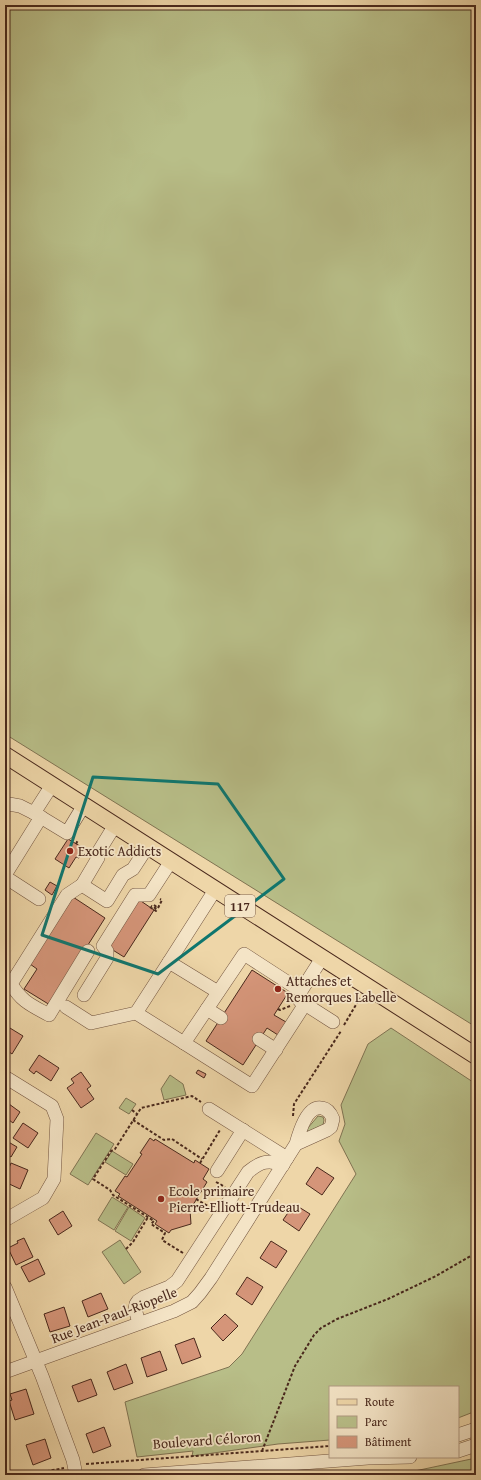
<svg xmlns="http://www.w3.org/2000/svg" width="481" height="1480" viewBox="0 0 481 1480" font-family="'Gentium Book Plus',serif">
  <rect width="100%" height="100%" fill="#eed6a8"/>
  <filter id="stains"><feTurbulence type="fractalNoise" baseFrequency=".005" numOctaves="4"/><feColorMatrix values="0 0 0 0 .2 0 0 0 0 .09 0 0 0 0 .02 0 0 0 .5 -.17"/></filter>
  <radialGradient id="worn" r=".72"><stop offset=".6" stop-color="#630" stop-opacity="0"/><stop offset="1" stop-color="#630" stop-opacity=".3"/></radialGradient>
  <!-- green -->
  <g fill="#b8be88" stroke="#807352">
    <path d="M5,5h471v1022l-471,-293z"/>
    <path d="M391,1028l85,56v327l-18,7v-31h-128v53l-52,4 -86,12 1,-5 -56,6 -12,-55 104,-35 13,-13 114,-180 -17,-33 6,-17 -4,-19 27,-61z"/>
    <path d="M170,1075l13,9 3,11 -22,5 -3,-11z"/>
    <path d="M126,1098l10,6 -7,10 -10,-6z"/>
    <path d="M318,1116l5,1 1,3 -1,5 -16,7v-3z"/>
    <path d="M96,1133l18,11 -26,41 -18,-11z"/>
    <path d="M112,1151l21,13 -7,11 -21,-13z"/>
    <path d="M112,1197l16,10 -14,23 -16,-10z"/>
    <path d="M129,1207l16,11 -14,23 -16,-10z"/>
    <path d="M120,1240l21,32 -17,12 -22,-32z"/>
    <path d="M476,1458v17h-80z"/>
  </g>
  <!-- building -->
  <g fill="#d59579" stroke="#49281c">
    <path d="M68,839l17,10 -6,9 -3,-1 -7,11 -14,-9z"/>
    <path d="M50,882l7,4 -5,9 -7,-5z"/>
    <path d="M73,897l32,21 -55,87 -26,-16 13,-20 -7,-5z"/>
    <path d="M138,899l16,11 -30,47 -16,-10z"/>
    <path d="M252,970l36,23 -14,22 12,7 -8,13 -11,-7 -24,37 -37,-24z"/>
    <path d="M5,1025l18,11 -11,18 -7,-5z"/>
    <path d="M39,1055l20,13 -8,13 -15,-10 -2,3 -5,-4z"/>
    <path d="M198,1070l8,4 -2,4 -8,-5z"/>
    <path d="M81,1072l10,14 -4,3 7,10 -13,9 -14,-20 7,-5 -3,-4z"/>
    <path d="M9,1104l11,8 -7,11 -8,-6v-8z"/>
    <path d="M23,1123l15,10 -10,15 -15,-10z"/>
    <path d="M150,1138l4,3 1,-2 39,24 1,-3 14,9 -6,10 4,3 -17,28 1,14 -20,6 -2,3 -14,-9 2,-3 -39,-25 2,-2 -5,-3 10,-15 2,1 15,-23 -2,-1z"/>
    <path d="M5,1140l12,7 -6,10 -6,-4z"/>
    <path d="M11,1163l17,7 -8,19 -15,-7v-4z"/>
    <path d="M317,1167l17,11 -12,17 -16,-11z"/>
    <path d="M294,1204l16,10 -11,17 -16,-11z"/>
    <path d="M63,1211l9,15 -14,9 -9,-15z"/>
    <path d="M24,1238l9,19 -17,8 -8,-17 10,-5 -1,-2z"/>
    <path d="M271,1241l16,10 -11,17 -16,-10z"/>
    <path d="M38,1259l7,15 -16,8 -8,-15z"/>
    <path d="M247,1277l16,10 -11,18 -16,-11z"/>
    <path d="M101,1293l7,16 -20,8 -6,-16z"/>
    <path d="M64,1307l6,19 -20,6 -6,-18z"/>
    <path d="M225,1314l13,12 -15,15 -12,-13z"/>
    <path d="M194,1338l7,19 -19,7 -7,-19z"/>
    <path d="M160,1351l7,19 -20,7 -6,-19z"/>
    <path d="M126,1364l7,19 -19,7 -7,-18z"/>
    <path d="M91,1379l6,16 -19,7 -6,-16z"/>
    <path d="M26,1389l8,25 -19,6 -6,-19 3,-1 -2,-6z"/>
    <path d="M104,1427l7,19 -18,7 -7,-19z"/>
    <path d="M45,1439l6,19 -18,7 -7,-20z"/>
  </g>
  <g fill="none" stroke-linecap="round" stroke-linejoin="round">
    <!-- minor casing -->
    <g stroke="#72543f" stroke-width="14">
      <g id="minor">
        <path d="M52,785l-18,28 33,20 17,-28"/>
        <path d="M9,804l11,2 14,7"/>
        <path d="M115,825l-16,26 -1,7 -16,27 25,16 16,-26 10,-6 15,-23"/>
        <path d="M5,875l36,-58"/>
        <path d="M5,877l34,22"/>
        <path d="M82,885l-15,10 -56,89c11,18 20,21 38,31l39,-64"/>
        <path d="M169,962l46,-72"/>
        <path d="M84,995l23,-37v-7l-4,-5 32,-51h14l22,-34"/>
        <path d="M300,998v3l33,21"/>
        <path d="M305,1004l-53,82 -68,-43 60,-89 57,37 21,-33"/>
        <path d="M66,1007l25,16 45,-10"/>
        <path d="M207,1009l14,9"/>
        <path d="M259,1039l17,11"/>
        <path d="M184,1043l-48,-30 33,-51 49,30"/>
        <path d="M5,1077l47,29 5,13 -3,60 -11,19 -38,22"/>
        <path d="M209,1109l78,49"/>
        <path d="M217,1171l26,-41"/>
        <path d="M5,1287l37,89 31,84 3,15"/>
        <path d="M139,1323l-4,-14 1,-5 2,-3 6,-4 25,-10 8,-6 71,-109c12,-10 20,-13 35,-7"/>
        <path d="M5,1372l169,-61 18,-9 8,-9 11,-15 85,-134c3,-11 11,-39 26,-36 6,1 9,6 11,11l-2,8 -4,3 -31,14"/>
        <path d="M458,1435l18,-6"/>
        <path d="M458,1451l18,-6"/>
        <path d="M144,1475l224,-17 42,-1"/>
      </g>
    </g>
    <!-- major casing -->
    <g stroke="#49281c" stroke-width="18">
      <path id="major" d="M5,755l471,301"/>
    </g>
    <!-- path -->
    <g stroke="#49281c" stroke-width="2" stroke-dasharray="3 2" stroke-linecap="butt">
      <path d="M76,844l2,-4"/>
      <path d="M154,905l4,3 4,-8 -2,-1"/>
      <path d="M150,907l6,4 1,-2 -6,-3"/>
      <path d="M278,1009l2,1 10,-4"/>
      <path d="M344,1025l16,-27"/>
      <path d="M132,1110l5,4"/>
      <path d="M293,1116l1,-12 47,-73"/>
      <path d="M133,1120l31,20 8,-1 30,20"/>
      <path d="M200,1163l20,-33"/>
      <path d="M216,1182l9,5"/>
      <path d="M196,1199l15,9"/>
      <path d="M126,1249l7,-7 15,-25"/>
      <path d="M183,1253l-21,-13 3,-7 -14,-9 3,-3 -41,-26 -3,-5 -17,-11 18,-28 4,-2 26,-41 51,-12 9,6"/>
      <path d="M262,1451l33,-85 19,-31 7,-7 16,-9 51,-20 48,-23 40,-23"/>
      <path d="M86,1464l244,-18"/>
      <path d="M27,1475l37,-7"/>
    </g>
    <!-- minor -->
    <use href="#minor" stroke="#f4e4c6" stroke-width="13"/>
    <!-- major -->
    <use href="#major" stroke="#eed6a8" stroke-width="16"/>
  </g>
  <!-- marked area -->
  <path fill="none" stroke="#0f766e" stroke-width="3" stroke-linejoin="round" d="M93,777l125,7 66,95 -126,95 -116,-39z"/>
  <!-- markers -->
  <g fill="#8f2418" stroke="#f4e4c6" stroke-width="1.5">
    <circle cx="70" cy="851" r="4"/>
    <circle cx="278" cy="989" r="4"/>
    <circle cx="161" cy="1199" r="4"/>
  </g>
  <g text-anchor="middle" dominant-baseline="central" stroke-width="3.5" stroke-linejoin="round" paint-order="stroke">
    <!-- shield labels -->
    <rect fill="#f4e4c6" stroke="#7c604f" stroke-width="1" x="225" y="895" width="30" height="22" rx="3"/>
    <g font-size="13" font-weight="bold" fill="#49281c">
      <text x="240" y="906">117</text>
    </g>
    <!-- poi labels -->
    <g font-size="14" fill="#49281c" stroke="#f4e4c6" text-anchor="start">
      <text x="78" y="851">Exotic Addicts</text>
      <text x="286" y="981">Attaches et<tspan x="286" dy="16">Remorques Labelle</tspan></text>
      <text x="169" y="1191">Ecole primaire<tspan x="169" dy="16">Pierre-Elliott-Trudeau</tspan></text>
    </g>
    <!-- street labels -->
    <g font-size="14" fill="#49281c" stroke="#f4e4c6">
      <text transform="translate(114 1315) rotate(-21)">Rue Jean-Paul-Riopelle</text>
      <text transform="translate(207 1440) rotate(-4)">Boulevard Céloron</text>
    </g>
  </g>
  <!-- margin -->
  <rect width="481" height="1480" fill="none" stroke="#eed6a8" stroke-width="20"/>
  <rect x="6" y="6" width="469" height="1468" fill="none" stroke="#49281c" stroke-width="2"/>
  <rect x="10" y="10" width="461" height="1460" fill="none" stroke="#49281c"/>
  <!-- legend -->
  <rect x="329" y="1386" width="130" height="72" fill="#f4e4c6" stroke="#b09982"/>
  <rect x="337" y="1399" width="20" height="6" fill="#eed6a8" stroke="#b09982"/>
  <text x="365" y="1406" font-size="12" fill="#49281c">Route</text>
  <rect x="337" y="1416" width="20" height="12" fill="#b8be88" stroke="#b09982"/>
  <text x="365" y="1426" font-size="12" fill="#49281c">Parc</text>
  <rect x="337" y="1436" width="20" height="12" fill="#d59579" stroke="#b09982"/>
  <text x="365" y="1446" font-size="12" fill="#49281c">Bâtiment</text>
  <rect width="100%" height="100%" filter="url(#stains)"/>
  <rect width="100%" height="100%" fill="url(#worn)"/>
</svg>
